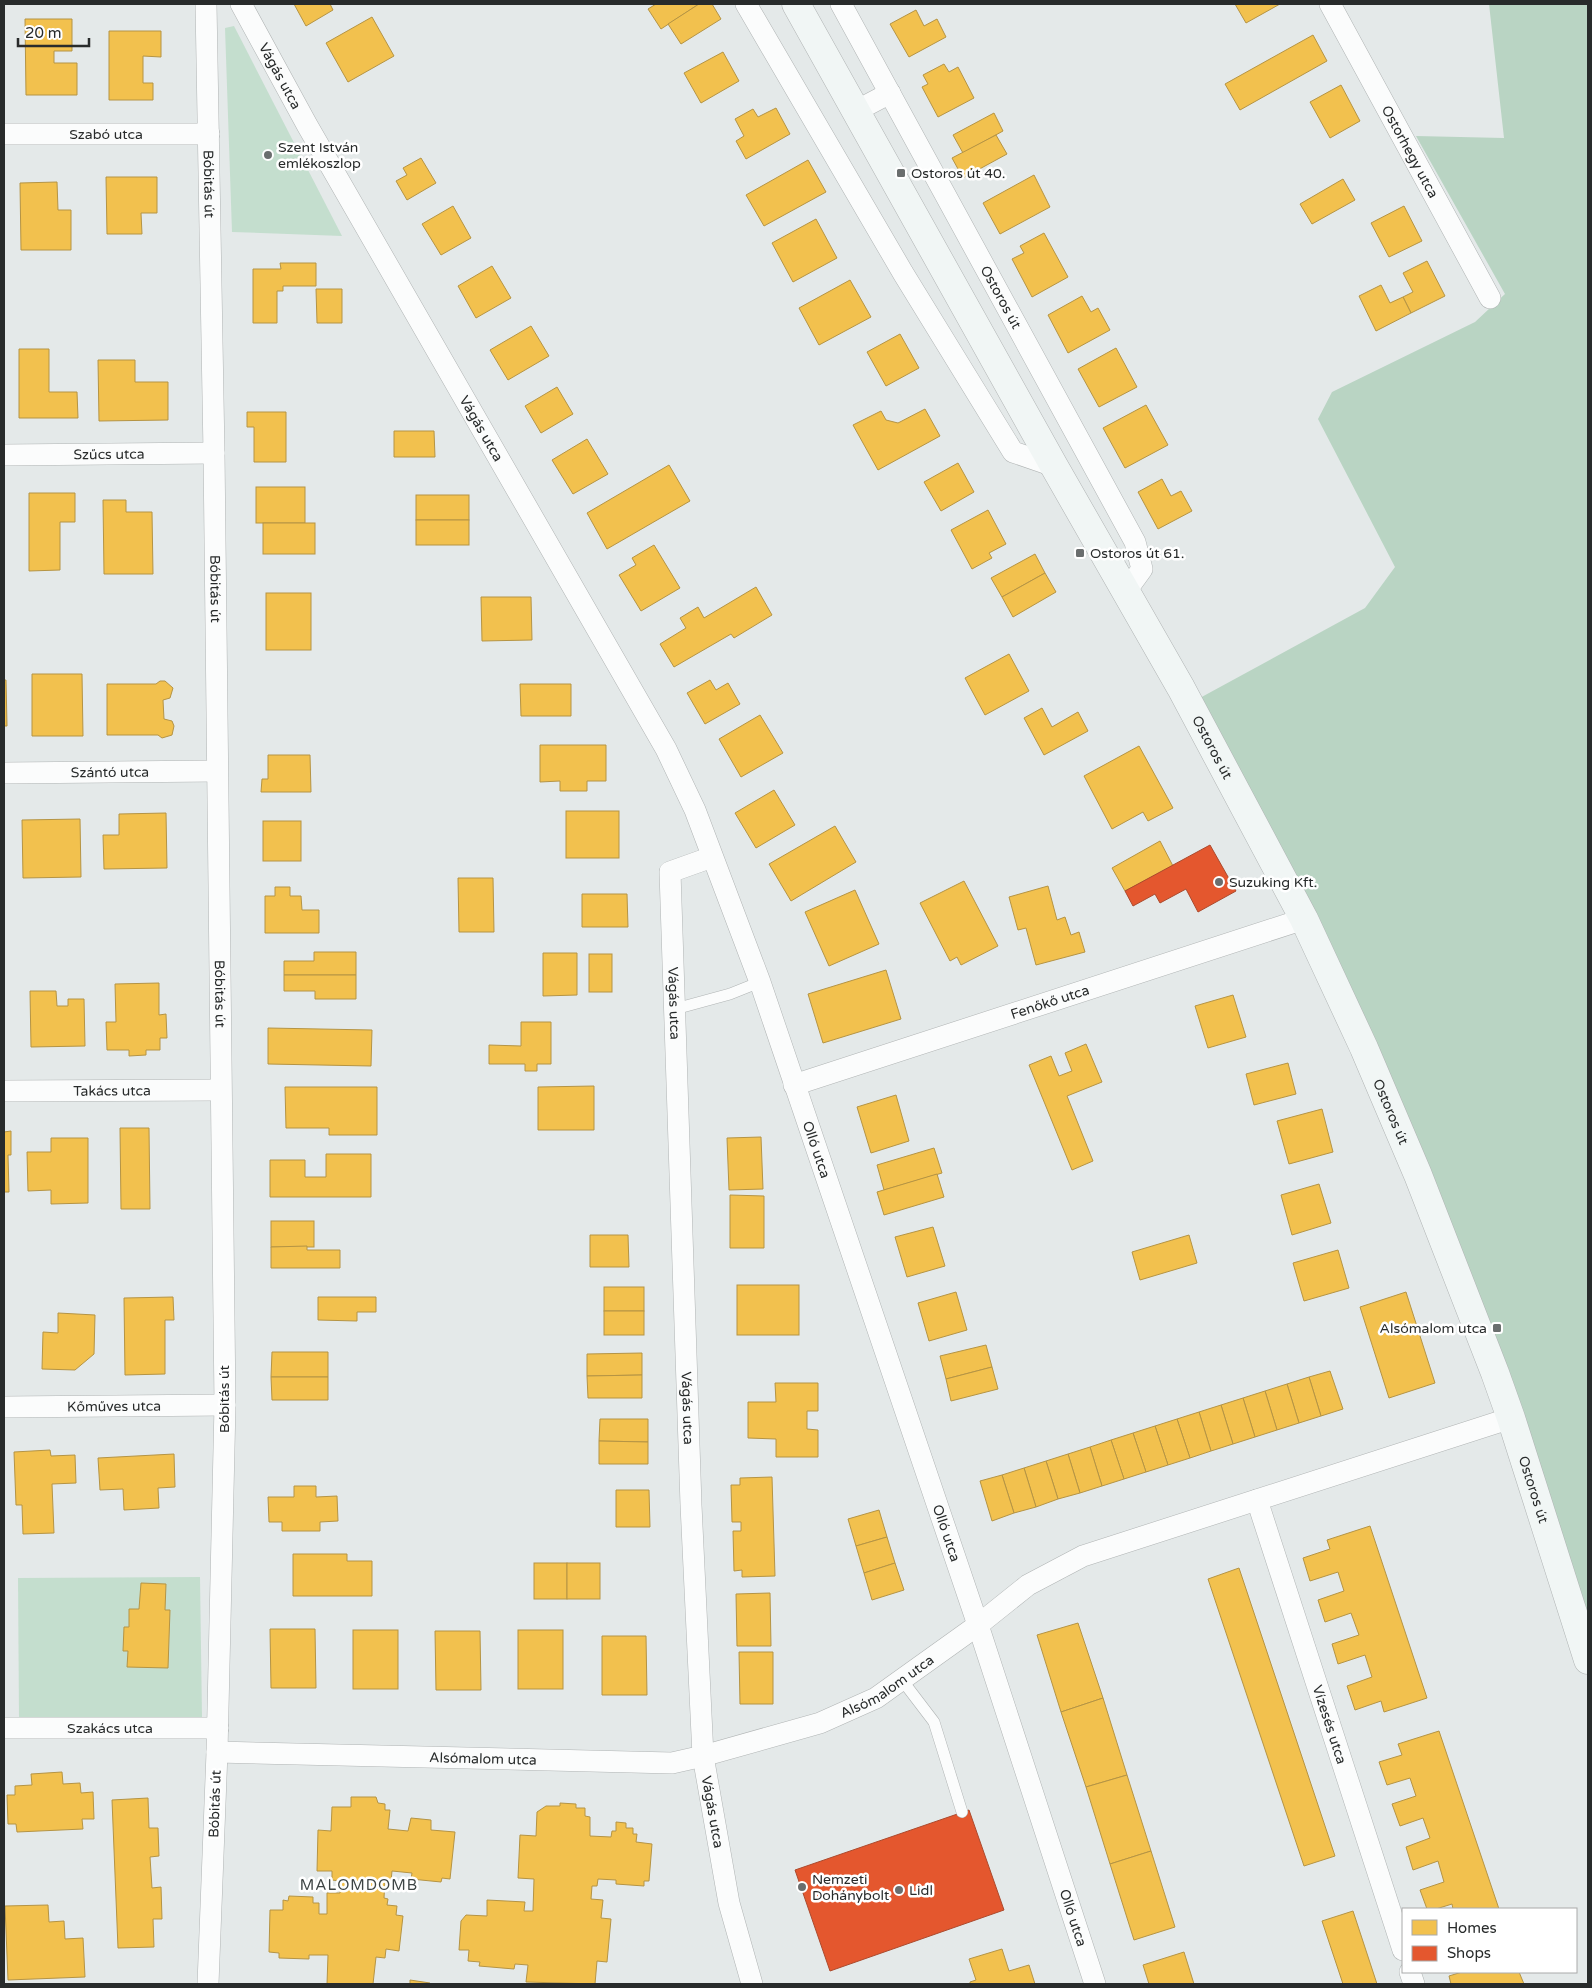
<svg xmlns="http://www.w3.org/2000/svg" width="1592" height="1988" viewBox="0 0 1592 1988" font-family="'Varela Round',sans-serif">
  <rect width="100%" height="100%" fill="#e4e9e9"/>
  <!-- green -->
  <g fill="#c4dece">
    <path d="M234,26l108,210 -110,-4 -7,-204z"/>
    <path d="M200,1577l2,141 -183,1 -1,-141z"/>
  </g>
  <!-- forest -->
  <path fill="#b9d4c3" d="M1489,4h99v1623l-68,-212 -322,-716 167,-91 30,-41 -77,-148 14,-27 143,-70 30,-28 -89,-158 88,2z"/>
  <!-- homes -->
  <g fill="#f2c14e" stroke="#b59444">
    <path d="M294,4h36l3,6 -27,16z"/>
    <path d="M656,4h43l-38,25 -13,-20z"/>
    <path d="M699,4h13l9,15 -40,25 -13,-20z"/>
    <path d="M1235,4h45l-34,19z"/>
    <path d="M916,10l8,16 13,-7 9,18 -37,20 -19,-33z"/>
    <path d="M372,17l22,39 -46,26 -22,-39z"/>
    <path d="M25,19h47v32h-18v12h23v32h-51z"/>
    <path d="M109,31h52v26l-18,-1v27h10v17h-44z"/>
    <path d="M1313,35l14,26 -87,49 -15,-26z"/>
    <path d="M723,52l16,29 -38,22 -17,-30z"/>
    <path d="M944,64l5,8 9,-5 16,31 -36,19 -16,-30 6,-3 -5,-9z"/>
    <path d="M1341,85l19,36 -30,17 -20,-36z"/>
    <path d="M776,108l14,26 -44,25 -10,-18 8,-5 -9,-17 18,-10 5,8z"/>
    <path d="M994,113l9,18 -40,22 -10,-18z"/>
    <path d="M996,135l11,19 -44,24 -11,-20z"/>
    <path d="M421,158l15,25 -29,17 -11,-19 11,-6 -4,-7z"/>
    <path d="M808,160l18,32 -62,34 -18,-31z"/>
    <path d="M1034,175l16,32 -50,27 -17,-31z"/>
    <path d="M106,177h51v36h-16l1,21h-35z"/>
    <path d="M1343,179l12,21 -43,24 -12,-20z"/>
    <path d="M57,182l1,28h13v40h-50l-1,-67z"/>
    <path d="M453,206l18,32 -30,17 -19,-31z"/>
    <path d="M1404,206l18,35 -33,16 -18,-34z"/>
    <path d="M816,219l21,39 -44,24 -21,-39z"/>
    <path d="M1044,233l24,44 -36,20 -20,-38 12,-6 -4,-7z"/>
    <path d="M1427,261l18,35 -34,17 -8,-16 10,-5 -10,-19z"/>
    <path d="M280,263h36v23h-33v5h-6v32h-24v-54h28z"/>
    <path d="M492,266l19,32 -35,20 -18,-32z"/>
    <path d="M850,280l21,37 -52,28 -20,-37z"/>
    <path d="M1381,285l9,18 13,-6 8,16 -35,18 -17,-35z"/>
    <path d="M316,289h26v34h-25z"/>
    <path d="M1082,296l9,16 7,-4 12,22 -42,23 -20,-38z"/>
    <path d="M531,326l18,30 -41,24 -18,-30z"/>
    <path d="M900,334l19,34 -33,18 -19,-34z"/>
    <path d="M1116,348l21,39 -38,20 -21,-38z"/>
    <path d="M19,349h30v43h28l1,26h-59z"/>
    <path d="M98,360h37v22h33v38l-69,1z"/>
    <path d="M557,387l16,27 -32,19 -16,-27z"/>
    <path d="M1146,405l22,40 -43,23 -22,-40z"/>
    <path d="M925,409l15,27 -62,34 -25,-45 28,-14 5,9 12,3z"/>
    <path d="M247,412h39v50h-32v-35h-7z"/>
    <path d="M394,431h40l1,26h-41z"/>
    <path d="M587,439l21,35 -35,20 -21,-34z"/>
    <path d="M958,463l16,29 -33,19 -17,-29z"/>
    <path d="M669,465l21,36 -83,48 -20,-36z"/>
    <path d="M1162,479l9,17 10,-5 11,20 -34,18 -20,-37z"/>
    <rect x="256" y="487" width="49" height="36"/>
    <path d="M29,493h46v29h-15v48l-31,1z"/>
    <rect x="416" y="495" width="53" height="25"/>
    <path d="M103,500h23v12h26l1,62h-49z"/>
    <path d="M988,510l18,34 -17,9 3,5 -20,11 -21,-39z"/>
    <rect x="416" y="520" width="53" height="25"/>
    <rect x="263" y="523" width="52" height="31"/>
    <path d="M654,545l26,43 -39,23 -22,-36 17,-10 -4,-7z"/>
    <path d="M1035,554l10,19 -43,24 -11,-19z"/>
    <path d="M1045,573l11,19 -43,25 -11,-20z"/>
    <path d="M756,587l16,28 -38,23 -3,-4 -57,33 -14,-23 26,-16 -6,-10 18,-11 6,11z"/>
    <rect x="266" y="593" width="45" height="57"/>
    <path d="M481,597h50l1,43 -50,1z"/>
    <path d="M1009,654l20,37 -44,24 -20,-37z"/>
    <path d="M32,674h50l1,62h-51z"/>
    <path d="M4,680h2l1,46h-3z"/>
    <path d="M710,680l6,10 12,-7 12,21 -35,20 -18,-31z"/>
    <path d="M160,681h5l8,7 -3,10 -7,2 1,19 8,2 2,5 -2,9 -10,3 -4,-3h-51v-51h49z"/>
    <path d="M520,684h51v32h-50z"/>
    <path d="M1042,708l10,19 26,-15 10,19 -44,24 -20,-37z"/>
    <path d="M760,715l23,38 -42,24 -22,-38z"/>
    <path d="M540,745h66v36h-19v10h-27v-10l-20,1z"/>
    <path d="M1139,746l34,62 -25,13 -5,-9 -31,17 -28,-53z"/>
    <path d="M268,755h42l1,37h-50l1,-13h6z"/>
    <path d="M774,790l21,35 -39,23 -21,-35z"/>
    <rect x="566" y="811" width="53" height="47"/>
    <path d="M166,813l1,55 -63,1 -1,-34h16v-21z"/>
    <path d="M80,819l1,58 -58,1 -1,-58z"/>
    <rect x="263" y="821" width="38" height="40"/>
    <path d="M835,826l21,36 -65,39 -22,-37z"/>
    <path d="M1160,841l13,25 -48,25 -13,-23z"/>
    <path d="M458,878h35l1,54h-35z"/>
    <path d="M964,881l34,65 -37,19 -4,-8 -7,4 -30,-58z"/>
    <path d="M1048,886l9,34 8,-3 6,18 8,-3 6,20 -49,13 -10,-37 -8,2 -9,-33z"/>
    <path d="M275,887h15v9h11l1,14h17v23h-54v-37h10z"/>
    <path d="M855,890l24,54 -50,22 -24,-54z"/>
    <path d="M582,894h45l1,33h-46z"/>
    <path d="M314,952h42v23h-72v-14h30z"/>
    <path d="M543,953h34v42l-34,1z"/>
    <rect x="589" y="954" width="23" height="38"/>
    <path d="M886,970l15,49 -78,24 -15,-49z"/>
    <path d="M284,975h72v24h-41v-8h-31z"/>
    <path d="M159,983v32l7,-1 1,24h-7v12h-14v5l-17,1v-6h-22l-1,-28h10l-1,-38z"/>
    <path d="M30,991h26l1,15h11v-7h16l1,47 -54,1z"/>
    <path d="M1233,995l13,42 -38,11 -13,-42z"/>
    <path d="M521,1022h30v42h-14v7h-12v-7h-36v-19l32,1z"/>
    <path d="M268,1028l104,2 -1,36 -103,-2z"/>
    <path d="M1086,1044l16,38 -35,14 26,65 -21,9 -43,-105 22,-9 8,20 13,-5 -7,-18z"/>
    <path d="M1288,1063l8,31 -42,11 -8,-31z"/>
    <path d="M594,1086v44h-56v-43z"/>
    <path d="M285,1087h92v48h-48v-7h-43z"/>
    <path d="M896,1095l13,46 -38,12 -14,-46z"/>
    <path d="M1322,1109l11,43 -44,12 -12,-43z"/>
    <path d="M120,1128h29l1,81h-29z"/>
    <path d="M11,1131v24h-3l1,37h-5v-60z"/>
    <path d="M761,1137l2,52 -34,1 -2,-52z"/>
    <path d="M51,1138h37v65l-37,1v-14l-23,1 -1,-39h24z"/>
    <path d="M934,1148l8,25 -58,17 -7,-25z"/>
    <path d="M326,1154h45v43h-101v-37h35v17h21z"/>
    <path d="M937,1174l7,23 -60,18 -7,-23z"/>
    <path d="M1319,1184l12,39 -39,12 -11,-40z"/>
    <path d="M730,1195l34,1v52h-34z"/>
    <rect x="271" y="1221" width="43" height="26"/>
    <path d="M933,1227l12,39 -38,11 -12,-40z"/>
    <path d="M590,1235h38l1,32h-39z"/>
    <path d="M1189,1235l8,28 -57,17 -8,-28z"/>
    <path d="M307,1246v4h33v18h-69v-21z"/>
    <path d="M1338,1250l11,38 -45,13 -11,-38z"/>
    <rect x="737" y="1285" width="62" height="50"/>
    <rect x="604" y="1287" width="40" height="24"/>
    <path d="M956,1292l11,38 -38,11 -11,-38z"/>
    <path d="M1406,1292l29,91 -46,15 -29,-91z"/>
    <path d="M173,1297l1,23h-9v54l-40,1 -1,-77z"/>
    <path d="M318,1297h58v15h-19v9l-39,-1z"/>
    <rect x="604" y="1311" width="40" height="24"/>
    <path d="M58,1313l37,2 -1,39 -19,16 -33,-1 1,-37 15,1z"/>
    <path d="M986,1345l6,22 -46,12 -6,-23z"/>
    <path d="M272,1352h56v25h-57z"/>
    <path d="M642,1353v22l-55,1v-22z"/>
    <path d="M992,1367l6,22 -47,12 -5,-22z"/>
    <path d="M1330,1371l13,38 -22,7 -12,-39z"/>
    <path d="M642,1375v23h-54l-1,-22z"/>
    <path d="M271,1377h57v23h-56z"/>
    <path d="M1309,1377l12,39 -22,7 -12,-39z"/>
    <path d="M775,1383h43v28h-11v18l11,1v27h-42v-18l-28,-1v-36h28z"/>
    <path d="M1287,1384l12,39 -22,7 -12,-39z"/>
    <path d="M1265,1391l12,39 -22,7 -12,-39z"/>
    <path d="M1243,1398l12,39 -22,7 -12,-39z"/>
    <path d="M1221,1405l12,39 -22,7 -12,-39z"/>
    <path d="M1199,1412l12,39 -21,7 -13,-39z"/>
    <path d="M600,1419h48v23l-49,-1z"/>
    <path d="M1177,1419l13,39 -22,7 -13,-39z"/>
    <path d="M1155,1426l13,39 -22,7 -13,-39z"/>
    <path d="M1133,1433l13,39 -22,7 -13,-39z"/>
    <path d="M1111,1440l13,39 -22,7 -12,-39z"/>
    <path d="M599,1441l49,1v22h-49z"/>
    <path d="M1090,1447l12,39 -22,7 -12,-39z"/>
    <path d="M50,1450l1,6 24,-1 1,28 -24,1 2,49 -31,1 -1,-29h-6l-2,-53z"/>
    <path d="M174,1454l1,33 -17,1 1,20 -35,2 -1,-21 -23,1 -2,-32z"/>
    <path d="M1068,1454l12,39 -22,6 -12,-38z"/>
    <path d="M1046,1461l12,38 -22,8 -12,-39z"/>
    <path d="M1024,1468l12,39 -22,6 -12,-38z"/>
    <path d="M1002,1475l12,38 -22,8 -12,-40z"/>
    <path d="M772,1477l3,99 -33,1v-7l-8,1 -1,-40h8v-9h-9l-1,-37h9v-7z"/>
    <path d="M294,1486h22v11l21,-1 1,25 -18,1v9h-38v-9h-13l-1,-25h26z"/>
    <path d="M616,1490h33l1,37h-34z"/>
    <path d="M879,1510l8,27 -31,9 -8,-27z"/>
    <path d="M1370,1526l57,172 -43,14 -3,-11 -26,9 -8,-24 25,-9 -7,-22 -27,9 -6,-20 27,-9 -8,-22 -26,9 -7,-22 26,-9 -6,-19 -28,9 -7,-23 27,-9 -3,-9z"/>
    <path d="M887,1537l8,26 -31,10 -8,-27z"/>
    <path d="M293,1554h54v7h25v35h-79z"/>
    <rect x="534" y="1563" width="33" height="36"/>
    <rect x="567" y="1563" width="33" height="36"/>
    <path d="M895,1563l9,27 -32,10 -8,-27z"/>
    <path d="M1239,1568l96,288 -31,10 -96,-287z"/>
    <path d="M141,1583l25,1 -1,26h5l-2,58 -41,-1 1,-16h-5l1,-24h5v-18h10z"/>
    <path d="M770,1593l1,53h-34l-1,-52z"/>
    <path d="M1078,1623l25,75 -42,14 -24,-77z"/>
    <path d="M270,1629h45l1,59h-45z"/>
    <rect x="353" y="1630" width="45" height="59"/>
    <rect x="518" y="1630" width="45" height="59"/>
    <path d="M435,1631h45l1,59h-45z"/>
    <path d="M602,1636h44l1,59h-45z"/>
    <path d="M739,1652h34v52h-33z"/>
    <path d="M1103,1698l24,77 -41,12 -25,-75z"/>
    <path d="M1439,1731l60,178h-46l-1,-5 -16,5h-9l-7,-19 24,-8 -6,-21 -25,9 -7,-23 24,-9 -7,-20 -23,8 -8,-22 24,-8 -6,-18 -23,7 -8,-23 23,-7 -4,-11z"/>
    <path d="M62,1772l1,12 17,-1 1,10 12,-1 1,27h-12l1,10 -66,3 -1,-8h-8l-1,-29h8v-9l17,-1 -1,-11z"/>
    <path d="M1127,1775l24,76 -41,13 -24,-77z"/>
    <path d="M351,1797h25l2,6 7,1v6h5l-2,19 20,2 3,-13 20,2v10l24,2 -5,47 -8,-1 -1,4 -30,-3 1,-6 -20,-2 -1,10 -6,-1 -1,18 4,1 -1,6 10,1 -1,9 7,1 -4,35 -13,-2 -1,9 -9,-1 -3,27h-46l1,-29h-19v4l-30,-1v-5l-10,-1 1,-42h13v-10l5,1 1,-5 24,1v6h6v11h8v-21h13v-12l-8,-1v-9h-15l1,-41 13,1 1,-24h19z"/>
    <path d="M148,1798l1,30h9l1,28 -9,1 2,31 9,-1 1,32h-9l1,28 -36,1 -6,-148z"/>
    <path d="M560,1803l16,1v4h9v8l5,1v19l21,1 1,-6h4v-9l10,1v5h7v6h4l-1,8 16,2 -3,37h-5v5l-28,-2v-4l-18,-1 -1,7h-5l-1,13 12,1 -2,18 10,1 -4,43 -10,-1 -2,23 -69,-2 2,-17 -13,-1 -1,5 -35,-3 1,-4 -12,-1 1,-11h-10l2,-29 5,-6 21,1v-16l38,2 -1,9h9l1,-32 -16,-1 2,-43 16,1 1,-24 9,-6h14z"/>
    <path d="M1151,1851l24,76 -41,13 -24,-76z"/>
    <path d="M48,1905l1,17 15,-1 1,18 18,-1 2,39 -77,3 -3,-74z"/>
    <path d="M1353,1911l24,73h-34l-21,-63z"/>
    <path d="M1002,1949l7,22 20,-6 6,19h-65v-2l6,-2 -7,-21z"/>
    <path d="M1184,1952l10,32h-45l-6,-19z"/>
    <path d="M1462,1972h57l5,12h-73l-2,-8z"/>
    <path d="M410,1980l20,3v1h-20z"/>
  </g>
  <!-- shops -->
  <g fill="#e4572e" stroke="#ac4a2d">
    <path d="M1210,845l26,46 -38,21 -12,-23 -26,14 -5,-9 -22,12 -8,-15z"/>
    <path d="M969,1810l35,100 -174,61 -35,-101z"/>
  </g>
  <g fill="none" stroke-linecap="round" stroke-linejoin="round">
    <!-- lane casing -->
    <g stroke="#b0b4b4" stroke-width="12">
      <g id="lane">
        <path d="M675,1009l55,-15 30,-12"/>
        <path d="M902,1680l32,42 28,90"/>
      </g>
    </g>
    <!-- street casing -->
    <g stroke="#b0b4b4" stroke-width="22">
      <g id="street">
        <path id="s1" d="M206,4l8,449 11,952 -8,347 -9,232"/>
        <path id="s2" d="M241,4l66,121 359,624 29,61 65,172 218,643 117,359"/>
        <path d="M746,4l157,269 110,179 41,14"/>
        <path id="s3" d="M841,4l294,538 7,27 -16,22"/>
        <path id="s4" d="M1330,4l160,294"/>
        <path d="M856,111l34,-18"/>
        <path id="s5" d="M4,134h205"/>
        <path id="s6" d="M4,455l210,-2"/>
        <path id="s7" d="M4,773l213,-2"/>
        <path id="s8" d="M712,857l-42,15 21,633 12,251 26,147 23,81"/>
        <path id="s9" d="M794,1085l510,-166"/>
        <path id="s10" d="M4,1091l216,-1"/>
        <path id="s11" d="M4,1407l221,-2"/>
        <path id="s12" d="M1257,1500l146,450"/>
        <path id="s13" d="M4,1728h214"/>
        <path id="s14" d="M217,1752l455,11 31,-7 117,-33 56,-25 102,-73 50,-40 55,-29 428,-138"/>
        <path d="M1410,1972l4,12"/>
      </g>
    </g>
    <!-- secondary casing -->
    <g stroke="#b0b4b4" stroke-width="29">
      <g id="secondary">
        <path id="s15" d="M796,4l258,462 127,222 123,231 60,129 54,127 77,198 16,45 77,242"/>
      </g>
    </g>
    <!-- lane -->
    <use href="#lane" stroke="#fbfcfc" stroke-width="11"/>
    <!-- street -->
    <use href="#street" stroke="#fbfcfc" stroke-width="21"/>
    <!-- secondary -->
    <use href="#secondary" stroke="#f1f6f5" stroke-width="28"/>
  </g>
  <!-- markers -->
  <g fill="#6a6e6e" stroke="#fff" stroke-width="2">
    <circle cx="268" cy="155" r="5"/>
    <rect x="896" y="168" width="10" height="10" rx="2.5"/>
    <rect x="1075" y="548" width="10" height="10" rx="2.5"/>
    <circle cx="1219" cy="882" r="5"/>
    <rect x="1492" y="1323" width="10" height="10" rx="2.5"/>
    <circle cx="802" cy="1887" r="5"/>
    <circle cx="899" cy="1890" r="5"/>
  </g>
  <g text-anchor="middle" dominant-baseline="central" stroke-width="5" stroke-linejoin="round" paint-order="stroke">
    <!-- street labels -->
    <g font-size="14" fill="#282b2b" stroke="#fff">
      <text stroke="none"><textPath href="#s2" startOffset="82">Vágás utca</textPath></text>
      <text stroke="none"><textPath href="#s5" startOffset="102">Szabó utca</textPath></text>
      <text stroke="none"><textPath href="#s4" startOffset="168">Ostorhegy utca</textPath></text>
      <text stroke="none"><textPath href="#s1" startOffset="180">Bóbitás út</textPath></text>
      <text stroke="none"><textPath href="#s3" startOffset="334">Ostoros út</textPath></text>
      <text stroke="none"><textPath href="#s2" startOffset="488">Vágás utca</textPath></text>
      <text stroke="none"><textPath href="#s6" startOffset="105">Szűcs utca</textPath></text>
      <text stroke="none"><textPath href="#s1" startOffset="585">Bóbitás út</textPath></text>
      <text stroke="none"><textPath href="#s15" startOffset="852">Ostoros út</textPath></text>
      <text stroke="none"><textPath href="#s7" startOffset="106">Szántó utca</textPath></text>
      <text stroke="none"><textPath href="#s1" startOffset="990">Bóbitás út</textPath></text>
      <text stroke="none"><textPath href="#s9" startOffset="269">Fenőkő utca</textPath></text>
      <text stroke="none"><textPath href="#s8" startOffset="176">Vágás utca</textPath></text>
      <text stroke="none"><textPath href="#s10" startOffset="108">Takács utca</textPath></text>
      <text stroke="none"><textPath href="#s15" startOffset="1258">Ostoros út</textPath></text>
      <text stroke="none"><textPath href="#s2" startOffset="1286">Olló utca</textPath></text>
      <text transform="translate(224 1399) rotate(-90)">Bóbitás út</text>
      <text stroke="none"><textPath href="#s11" startOffset="110">Kőműves utca</textPath></text>
      <text stroke="none"><textPath href="#s8" startOffset="581">Vágás utca</textPath></text>
      <text stroke="none"><textPath href="#s15" startOffset="1662">Ostoros út</textPath></text>
      <text stroke="none"><textPath href="#s2" startOffset="1691">Olló utca</textPath></text>
      <text stroke="none"><textPath href="#s14" startOffset="685">Alsómalom utca</textPath></text>
      <text stroke="none"><textPath href="#s12" startOffset="236">Vízesés utca</textPath></text>
      <text stroke="none"><textPath href="#s13" startOffset="106">Szakács utca</textPath></text>
      <text stroke="none"><textPath href="#s14" startOffset="266">Alsómalom utca</textPath></text>
      <text transform="translate(215 1804) rotate(-88)">Bóbitás út</text>
      <text stroke="none"><textPath href="#s8" startOffset="986">Vágás utca</textPath></text>
      <text stroke="none"><textPath href="#s2" startOffset="2096">Olló utca</textPath></text>
    </g>
    <!-- poi labels -->
    <g font-size="14" fill="#282b2b" stroke="#fff" text-anchor="start">
      <text x="278" y="147">Szent István<tspan x="278" dy="16">emlékoszlop</tspan></text>
      <text x="911" y="173">Ostoros út 40.</text>
      <text x="1090" y="553">Ostoros út 61.</text>
      <text x="1229" y="882">Suzuking Kft.</text>
      <text x="1487" y="1328" text-anchor="end">Alsómalom utca</text>
      <text x="812" y="1879">Nemzeti<tspan x="812" dy="16">Dohánybolt</tspan></text>
      <text x="909" y="1890">Lidl</text>
    </g>
    <!-- neighbourhood labels -->
    <g font-size="15" letter-spacing="1" fill="#3d4444" stroke="#fff">
      <text x="359" y="1885">MALOMDOMB</text>
    </g>
  </g>
  <!-- border -->
  <rect width="1592" height="1988" fill="none" stroke="#282b2b" stroke-width="10"/>
  <!-- legend -->
  <rect x="1402" y="1908" width="175" height="65" fill="#ffffff" stroke="#a9aaaa"/>
  <rect x="1412" y="1920" width="25" height="15" fill="#f2c14e" stroke="#a9aaaa"/>
  <text x="1447" y="1933" font-size="15" fill="#282b2b">Homes</text>
  <rect x="1412" y="1946" width="25" height="15" fill="#e4572e" stroke="#a9aaaa"/>
  <text x="1447" y="1958" font-size="15" fill="#282b2b">Shops</text>
  <!-- scale -->
  <path d="M18 38v8h71v-8" fill="none" stroke="#282b2b" stroke-width="2.5"/>
  <text x="25" y="38" font-size="15" fill="#282b2b" stroke="#ffffff" stroke-width="4" paint-order="stroke">20 m</text>
</svg>
